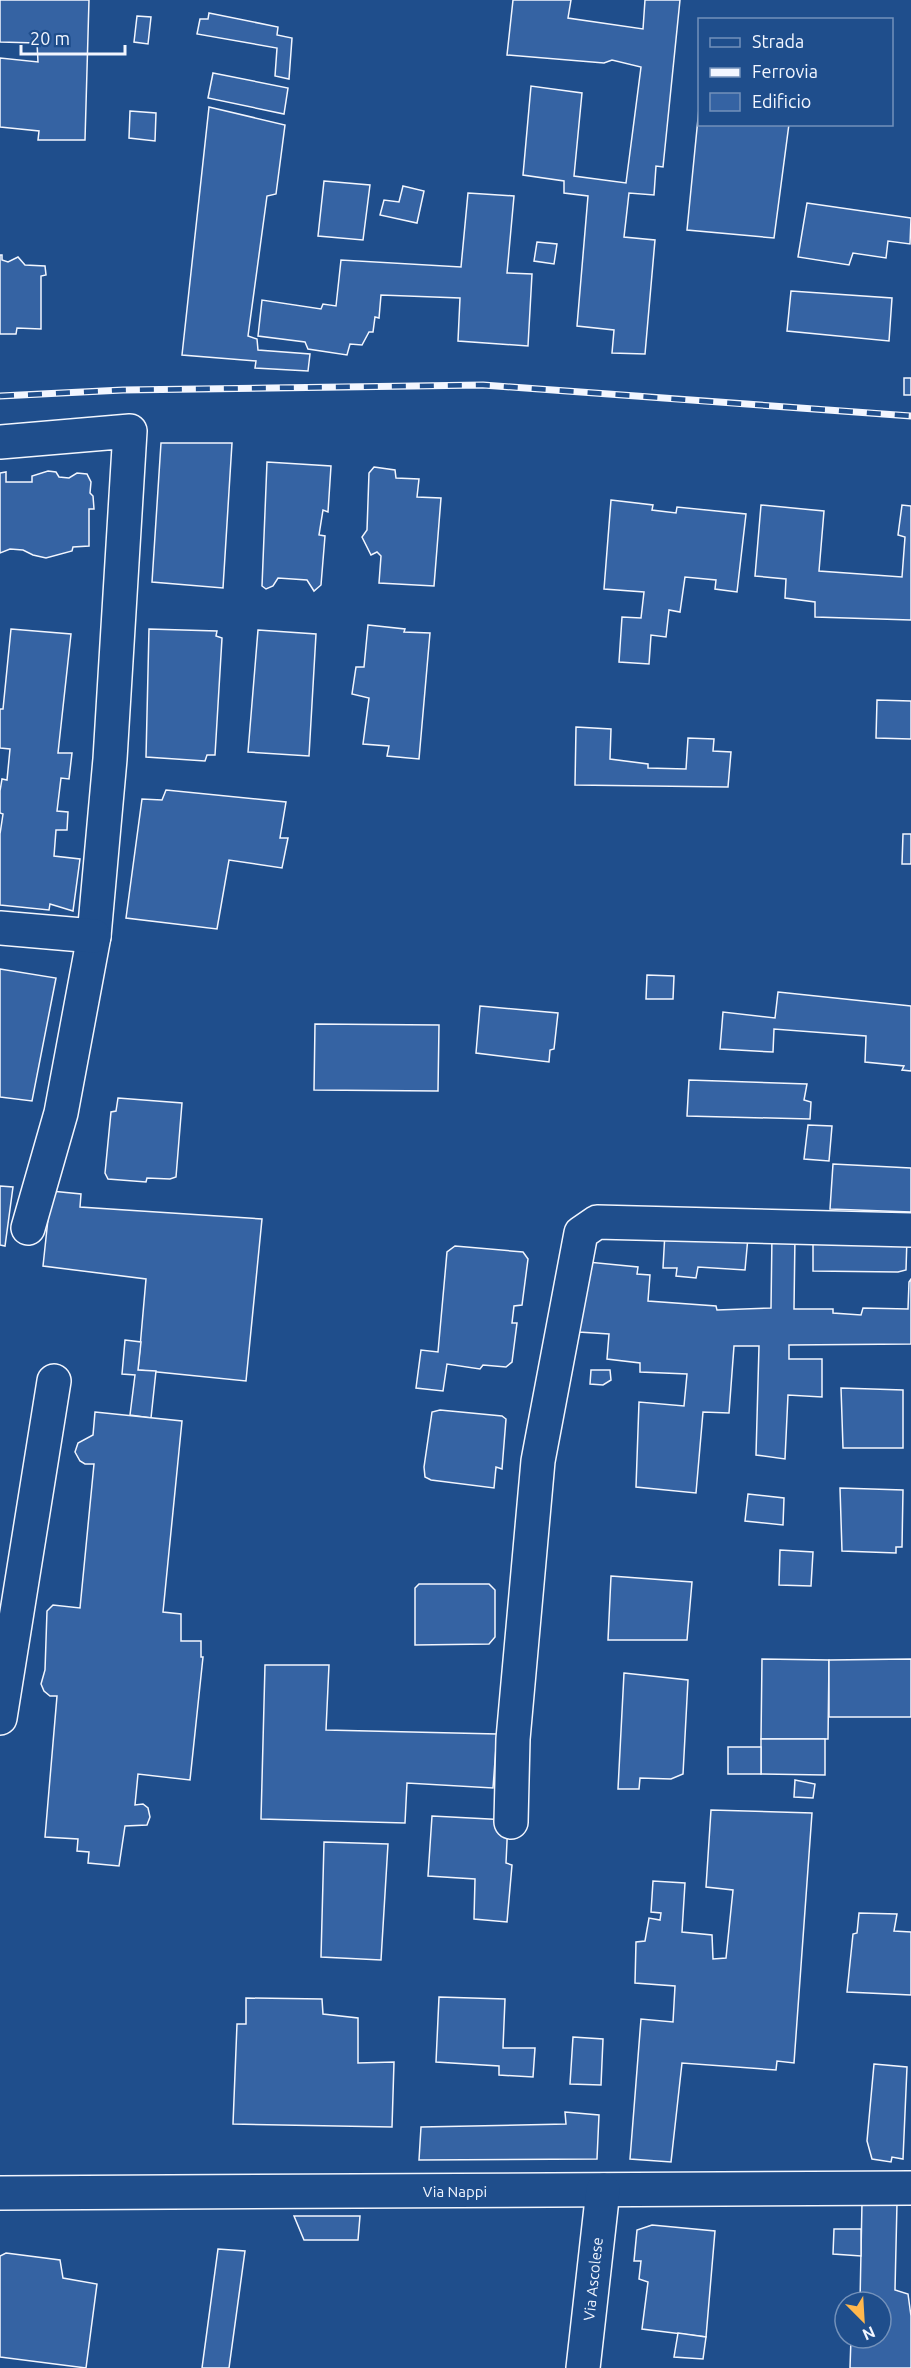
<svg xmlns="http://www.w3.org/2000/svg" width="911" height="2368" viewBox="0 0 911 2368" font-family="Ubuntu,sans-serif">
  <rect width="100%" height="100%" fill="#1f4e8c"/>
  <!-- building -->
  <g fill="#3563a3" stroke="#f2f6ff" stroke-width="1.5">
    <path d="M0,0h89l-4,140h-47l1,-9 -39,-4v-69l38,4 -1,-19 -37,-1z"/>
    <path d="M513,0h58l-3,18 75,11 2,-29h35l-17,167 -7,-1 -2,29 -25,-2 -5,44 31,3 -10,114 -33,-1 2,-23 -37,-4 11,-130 -24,-3v-12l-41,-6 8,-89 51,7 -8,83 52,7 15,-116 -29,-7 -8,3 -97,-8z"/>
    <path d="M209,13l69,14 -1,8 15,3 -3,41 -14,-3 2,-28 -80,-14 3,-15h8z"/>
    <path d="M137,16l14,1 -3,27 -14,-2z"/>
    <path d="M213,73l75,15 -4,26 -76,-16z"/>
    <path d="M700,98v26h89l-15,114 -87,-8z"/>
    <path d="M209,107l76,18 -9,69 -9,2 -19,140 9,3 1,11 52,4 -2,17 -53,-3 1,-7 -74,-6z"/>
    <path d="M130,111l26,2 -1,28 -26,-3z"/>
    <path d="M324,181l46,4 -7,55 -45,-4z"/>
    <path d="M403,186l21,5 -7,32 -37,-8 4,-15 15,2z"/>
    <path d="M468,193l46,3 -7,77 25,1 -4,72 -70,-5 2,-43 -79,-3 -2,23 -4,-1 -2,15h-4l-7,13 -12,-1 -3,11 -39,-6 -3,-7 -47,-6 4,-36 59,9 2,-5 13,2 5,-46 120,7z"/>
    <path d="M807,203l104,15 -1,26 -22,-3 -2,17 -33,-5 -4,12 -51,-8z"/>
    <path d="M537,242l20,2 -3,20 -20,-3z"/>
    <path d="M0,255h2v5l6,2 10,-5 7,8 20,1 1,9 -5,1v53l-24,-1 -1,6h-16z"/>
    <path d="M791,291l101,7 -3,43 -102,-10z"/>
    <rect x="904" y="378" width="7" height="17"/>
    <path d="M161,443h71l-9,145 -71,-6z"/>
    <path d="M267,462l64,4 -3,46 -5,-2 -4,25 6,1 -4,49 -7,6 -7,-11 -29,-2 -5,8 -7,3 -4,-3z"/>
    <path d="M374,467l21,3 1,8 23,1 -2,18 24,1 -7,88 -55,-3 2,-27 -4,-4 -6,3 -9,-18 5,-7 2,-57z"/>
    <path d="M48,471l8,1 3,5 10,1 8,-5 10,1 4,8 -1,11 3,3 1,13h-5v37l-16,1 -1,4 -26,7 -13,-3 -10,-5 -13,-1 -10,4v-80l6,-1v10h26v-6z"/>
    <path d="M611,500l42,5 -1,5 24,3 1,-6 69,7 -9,78 -22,-3 1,-9 -31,-3 -5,35 -11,-2 -3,27 -15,-2 -2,29 -30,-2 3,-45 19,1 3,-26 -40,-3z"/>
    <path d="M761,505l63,6 -5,60 83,6 3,-40 -7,-2 4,-30 9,1v114l-96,-3v-15l-30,-4 1,-19 -31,-3z"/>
    <path d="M368,625l37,4 -1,3 26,1 -11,126 -32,-3 2,-10 -26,-2 6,-46 -17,-4 4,-27h8z"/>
    <path d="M11,629l60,5 -13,119h14l-3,26 -8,-1 -4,33 11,1 -1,18h-11l-2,26 26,3 -7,52 -23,-7 -1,6 -49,-5v-71l3,-20 -3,-1v-22l2,-12 5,1 3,-31 -10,-1v-39h3z"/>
    <path d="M149,629l68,2 -1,5 6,2 -7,117h-8l-2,6 -59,-4z"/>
    <path d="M258,630l58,4 -7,122 -61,-4z"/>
    <path d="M877,700l34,1v38l-35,-1z"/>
    <path d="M576,727l35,2 -1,30 38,5v4l38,1 2,-31 26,1 -1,12 18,1 -3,35 -153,-2z"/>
    <path d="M166,790l120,12 -6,36h8l-6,30 -53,-8 -12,69 -91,-11 16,-119 20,1z"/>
    <path d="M903,834h8v30h-9z"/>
    <path d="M0,969l56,9 -24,123 -32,-4z"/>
    <path d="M647,975l27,1 -1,23h-27z"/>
    <path d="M778,992l133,14v65l-9,-1 2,-4 -39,-4 1,-26 -92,-7 -1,23 -53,-3 3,-37 52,6z"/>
    <path d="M480,1006l78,7 -4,36 -4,1 -1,12 -73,-9z"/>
    <path d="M315,1024l124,1 -1,66 -124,-1z"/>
    <path d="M689,1080l118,4 -3,16 7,2 -1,17 -123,-3z"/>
    <path d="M118,1098l64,5 -6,74 -6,2 -23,-1 -1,4 -38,-3 -3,-6 6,-61 5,-1z"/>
    <path d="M808,1125l24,1 -3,35 -25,-2z"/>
    <path d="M833,1164l78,4v44l-81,-3z"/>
    <path d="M0,1186l13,1 -8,59 -5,-1z"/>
    <path d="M51,1191l30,3 -1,13 182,12 -16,162 -108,-11 8,-91 -103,-13z"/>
    <path d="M665,1232l83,5 -3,33 -47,-3 -2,11 -20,-2 1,-8h-14z"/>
    <path d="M813,1234l94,4 -1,32 -8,2 -85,-1z"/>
    <path d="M772,1235h23l-1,74h39v4l28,2 2,-7 45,1 1,-27 2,-3v65l-122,1v14h33v38l-34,-2 -3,64 -29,-4 3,-109h-25l-5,67 -26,-1 -7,81 -60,-6 3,-85 45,4 3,-32 -47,-2v-9l-33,-4 2,-25 -30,-2 9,-70 50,5 -1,7 13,1 -2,26 68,5 1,4 54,-2z"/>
    <path d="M455,1246l68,6 5,7 -6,46 -8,1 -2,17h5l-5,39 -6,5 -23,-2 -3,4 -33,-5 -4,27 -27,-3 5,-38 17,2 9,-100z"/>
    <path d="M125,1340l16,2 -3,28 18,1 -5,47 -21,-3 5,-40 -13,-1z"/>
    <path d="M591,1370h19l1,10 -8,5 -13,-1z"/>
    <path d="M841,1388l62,2v58h-60z"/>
    <path d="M440,1410l62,6 4,3 -4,50 -6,-2 -2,21 -63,-8 -6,-3 -1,-10 8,-55z"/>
    <path d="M95,1412l87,9 -19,191 18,2v27h20v16h2l-13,123 -52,-6 -3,31 8,-1 5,4 2,9 -3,8 -22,1 -6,40 -31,-3 1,-11 -12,-1 1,-12 -33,-2 12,-141h-7l-6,-5 -3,-7 4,-14 2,-59 6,-6 27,3 14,-144h-9l-5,-3 -5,-9 3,-9 15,-8z"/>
    <path d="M840,1488l63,2 -1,57h-6v6l-54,-2z"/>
    <path d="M748,1494l36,4 -1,27 -38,-4z"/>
    <path d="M780,1550l33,2 -2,34 -32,-1z"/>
    <path d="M611,1576l81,6 -5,58h-79z"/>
    <path d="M419,1584h70l6,6v47l-6,7 -74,1v-57z"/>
    <path d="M762,1659l67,1 -1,79h-67z"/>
    <path d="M911,1659v58h-82v-57z"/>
    <path d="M265,1665h64l-3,65 171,4 -4,54 -86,-5 -2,40 -144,-4z"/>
    <path d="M624,1673l64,7 -5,94 -12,5 -31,-1 -1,11h-21z"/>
    <path d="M761,1739h64v36l-64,-1z"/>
    <rect x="728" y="1747" width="33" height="27"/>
    <path d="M795,1780l20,4 -2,14 -19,-1z"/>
    <path d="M711,1810l101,3 -18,250 -17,-2 -1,9 -94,-7 -11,99 -41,-3 11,-140 32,3 2,-36 -40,-3 1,-41 9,-1 4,-23 11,2 1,-7 -10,-1 2,-31 32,2 -3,49 30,3 1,24 13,-1 7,-68 -27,-3z"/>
    <path d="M432,1816l76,4 -2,43 6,2 -5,57 -33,-3 1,-40 -47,-3z"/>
    <path d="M324,1842l64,2 -7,116 -60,-3z"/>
    <path d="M859,1913l38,1 -3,17 17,1v63l-64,-3 6,-58 4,-1z"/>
    <path d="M439,1997l66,2 -2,49h32l-2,29 -34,-2v-9l-63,-4z"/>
    <path d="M246,1998l76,1 1,15 35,4v45l36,-1 -2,65 -159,-3 4,-100h9z"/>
    <path d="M573,2037l30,2 -2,46 -31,-1z"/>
    <path d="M874,2064l33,3 -4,92 -11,-2 -1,5 -19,-3 -5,-18z"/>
    <path d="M565,2112l34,3 -2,44 -178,1 2,-33 145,-3z"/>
    <path d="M862,2203h35l-2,87 13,4 3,22v52h-61l1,-30h30v-36h-21z"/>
    <path d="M294,2216h66l-2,24h-54z"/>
    <path d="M652,2225l63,6 -9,106 -64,-8 6,-47 -9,-3 2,-18h-7l3,-31z"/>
    <path d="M834,2229h27v27l-28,-2z"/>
    <path d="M218,2249l27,2 -16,117h-27z"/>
    <path d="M6,2253l54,7 3,18 34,6 -11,84 -86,-11v-101z"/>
    <path d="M678,2333l28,4 -3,22 -29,-2z"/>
  </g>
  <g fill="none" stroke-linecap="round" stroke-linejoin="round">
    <!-- minor casing -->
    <g stroke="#f2f6ff" stroke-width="36">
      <g id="minor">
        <path d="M0,442l130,-11 -20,328 -16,177 -33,177 -33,115"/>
        <path d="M0,928l94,8"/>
        <path d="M0,1718l54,-337"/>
        <path d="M511,1822l2,-83 25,-278 43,-228 16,-11 314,8"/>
        <path d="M0,2193l911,-5"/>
        <path d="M583,2368l20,-178"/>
      </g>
    </g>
    <!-- minor -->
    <use href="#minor" stroke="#1f4e8c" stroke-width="33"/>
    <!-- rail casing -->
    <g stroke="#f2f6ff" stroke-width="7">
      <path id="rail" d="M0,396l123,-6 360,-5 428,31"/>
    </g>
    <!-- rail -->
    <use href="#rail" stroke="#1f4e8c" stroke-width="4.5" stroke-dasharray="14" stroke-linecap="butt"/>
  </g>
  <g text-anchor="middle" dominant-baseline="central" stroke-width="4.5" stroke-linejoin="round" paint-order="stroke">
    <!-- street labels -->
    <g font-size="15" fill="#f2f6ff" stroke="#1f4e8c">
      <text x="455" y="2191">Via Nappi</text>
      <text transform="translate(593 2279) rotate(-84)">Via Ascolese</text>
    </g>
  </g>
  <!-- legend -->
  <rect x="698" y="18" width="195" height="108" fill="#1f4e8c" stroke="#7391ba" stroke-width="1.5"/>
  <rect x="710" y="38" width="30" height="9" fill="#1f4e8c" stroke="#7391ba" stroke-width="1.5"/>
  <text x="752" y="48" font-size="18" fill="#f2f6ff">Strada</text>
  <rect x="710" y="68" width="30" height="9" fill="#f2f6ff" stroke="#7391ba" stroke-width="1.5"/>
  <text x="752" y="78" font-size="18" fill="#f2f6ff">Ferrovia</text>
  <rect x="710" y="93" width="30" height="18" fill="#3563a3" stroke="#7391ba" stroke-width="1.5"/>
  <text x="752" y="108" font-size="18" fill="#f2f6ff">Edificio</text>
  <!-- north arrow -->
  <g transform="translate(863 2320) rotate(156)"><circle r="28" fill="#1f4e8c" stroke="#7391ba" stroke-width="1.5"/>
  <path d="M0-4.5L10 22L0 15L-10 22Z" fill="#ffb74d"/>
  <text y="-9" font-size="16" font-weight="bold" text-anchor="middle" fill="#f2f6ff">N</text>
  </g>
  <!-- scale -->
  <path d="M21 45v9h104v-9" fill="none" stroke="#f2f6ff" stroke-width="3"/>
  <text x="30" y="45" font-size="18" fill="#f2f6ff" stroke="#1f4e8c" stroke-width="4.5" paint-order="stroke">20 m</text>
</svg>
